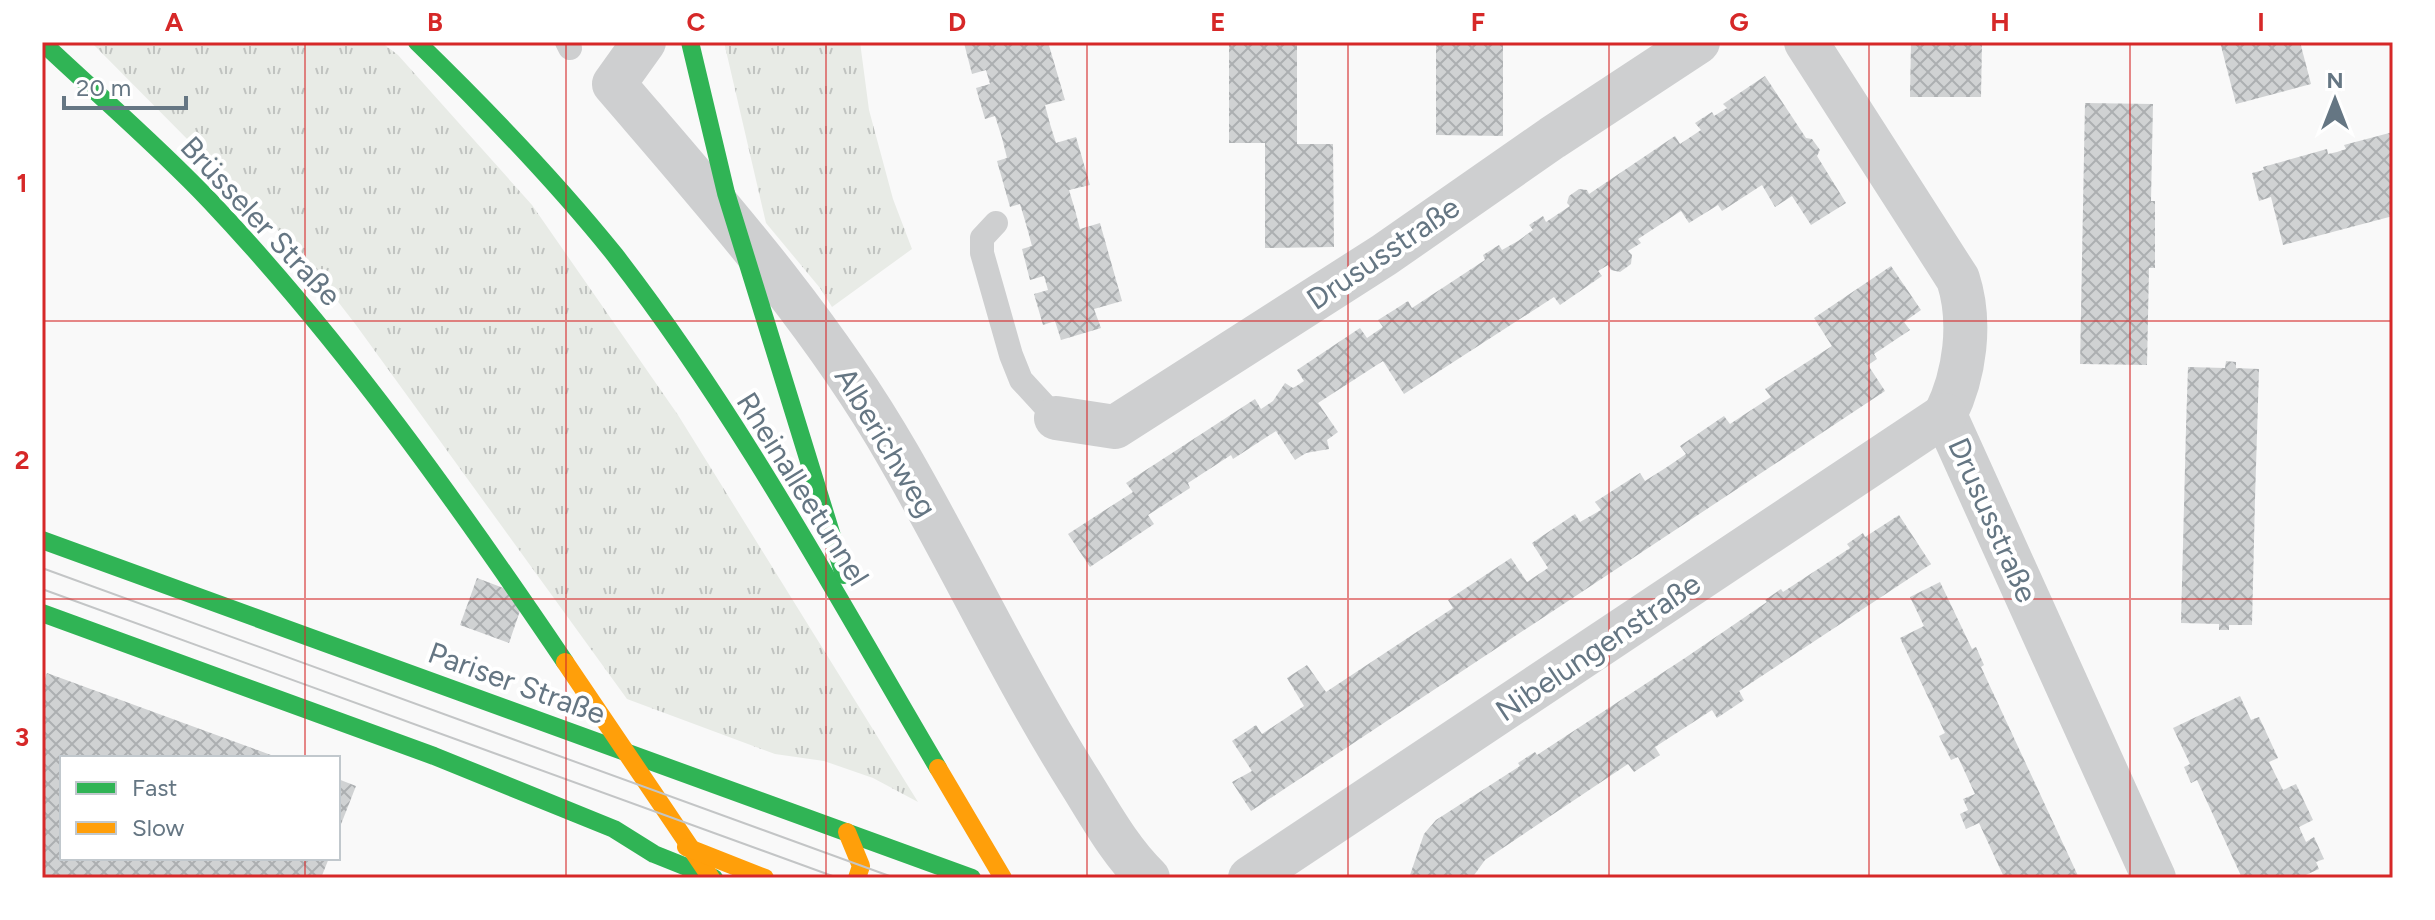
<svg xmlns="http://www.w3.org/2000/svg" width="2435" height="920" viewBox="0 0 2435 920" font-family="Figtree,sans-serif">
  <defs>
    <pattern id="grass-tufts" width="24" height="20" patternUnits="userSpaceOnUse" patternTransform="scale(2)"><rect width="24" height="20" fill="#e8ebe6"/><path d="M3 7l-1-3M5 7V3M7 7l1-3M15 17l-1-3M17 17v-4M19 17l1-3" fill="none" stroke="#c0c3c0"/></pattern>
    <pattern id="building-cross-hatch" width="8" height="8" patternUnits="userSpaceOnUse" patternTransform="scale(2)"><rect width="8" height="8" fill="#d0d2d3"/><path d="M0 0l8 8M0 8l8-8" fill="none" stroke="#acafb1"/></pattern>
  </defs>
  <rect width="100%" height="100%" fill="#f9f9f9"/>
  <!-- grass -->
  <g fill="url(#grass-tufts)">
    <path d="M91,42h290l17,13 134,150 146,210 240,387 -45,-24 -49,-17 -49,-7 -148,-55 -271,-374 -54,-70z"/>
    <path d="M724,42h136l9,68 24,89 19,50 -80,58 -12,-19 -54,-65z"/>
  </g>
  <!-- building -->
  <g fill="url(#building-cross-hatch)">
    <path d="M1048,42l17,58 -20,5 5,19 6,19 20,-6 14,48 -21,5 6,20 5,19 20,-6 22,78 -28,8 7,19 -40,12 -6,-19 -12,4 -9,-31 14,-4 -4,-14 -14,4 -8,-31 10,-3 -6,-22 -6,-20 -10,3 -13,-46 10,-3 -5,-20 -7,-22 -10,3 -9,-31 14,-4 -4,-14 -14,4 -8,-31z"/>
    <path d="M1229,42h68v102h36l1,103 -69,1v-105h-36z"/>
    <path d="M1436,42h67v94l-67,-1z"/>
    <path d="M1911,42h71l-1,55h-71z"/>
    <path d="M2220,42h80l11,42 -75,20z"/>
    <path d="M1765,76l41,62 6,1 8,11 -3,6 29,47 -35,22 -19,-29 -17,11 -13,-22 -40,26 -4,-6 -29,18 -8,-12 -43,28 3,4 -13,8 4,4 -1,9 -11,8 -9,-2 -3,-5 -10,6 4,5 -42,29 -6,-8 -150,97 -21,-33 -65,42 20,29 -11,8 2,9 -23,4 -11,7 -19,-29 -43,28 -2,-4 -43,28 2,5 -42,27 6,9 -64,43 -22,-33 65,-42 -7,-9 129,-84 6,10 12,-8 12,-18 8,5 5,-3 6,-4 -7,-11 63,-42 7,10 16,-11 -5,-7 16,-10 14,-9 4,7 73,-48 -2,-5 16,-10 3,5 16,-9 15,-11 -4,-5 14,-9 3,6 24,-16 -3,-3 2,-7 10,-7 8,1 2,4 86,-58 5,8 21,-14 -6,-7 17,-11 2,4 13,-8 -4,-4z"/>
    <path d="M2085,103l68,1 -2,97h4v67h-6l-2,97 -67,-1z"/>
    <path d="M2393,132v84l-110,29 -12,-48 -12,4 -7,-28 12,-3 -1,-3 64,-18 1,5 9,-2 9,-3 -2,-4z"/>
    <path d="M1891,266l30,44 -17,12 6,8 -36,24 3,5 -9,6 17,26 -634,420 -19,-29 20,-11 -20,-30 24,-16 6,9 42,-28 -17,-28 20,-13 19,27 127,-84 -5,-8 63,-42 16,24 21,-14 -16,-25 43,-29 5,8 21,-12 -6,-8 45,-29 5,8 22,-14 19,-13 -6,-8 44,-30 6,8 41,-27 -6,-8 67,-43 -18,-28z"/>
    <path d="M2226,361l10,1v6l23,1 -4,130 -3,126h-23v5h-10v-6l-38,-1 5,-195 2,-61 37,1z"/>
    <path d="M1899,515l32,49 -192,127 5,9 -27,18 -5,-8 -57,37 5,8 -26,17 -6,-8 -143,96 -13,18h-63l15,-44 12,-14 84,-54 -2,-3 17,-11 2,3 148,-97 82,-56 -2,-2 16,-11 2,3 67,-44 -3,-4 16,-11 2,4z"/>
    <path d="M477,578l48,18 -16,47 -49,-18z"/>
    <path d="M1940,582l32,67 4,-2 8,18 -3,2 98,211h-81l5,-3 -24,-52 -13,6 -6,-15 8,-4 -5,-11 12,-5 -17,-37 -7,3 -12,-24 6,-3 -45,-95 24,-12 -14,-29z"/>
    <path d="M47,673l232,85h-217v100h267l-8,20h-279v-191z"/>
    <path d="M2240,696l11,24 8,-3 19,41 -9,4 14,28 13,-6 17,36 -14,7 7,15 8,-5 10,22 -8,3 3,7 -20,9h-57l-45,-98 -6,3 -7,-16 6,-3 -17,-36z"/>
    <path d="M338,779l18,7 -18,46z"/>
  </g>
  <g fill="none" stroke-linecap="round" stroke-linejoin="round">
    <!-- lane -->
    <g stroke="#cecfd0" stroke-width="24">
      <path d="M567,42l3,6"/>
      <path d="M996,223l-14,15v15l29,102 10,25 35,38"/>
    </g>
    <!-- street -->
    <g stroke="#cecfd0" stroke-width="44">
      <path d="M644,42l-30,42c102,119 206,235 284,371 62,107 114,219 180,324 21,33 41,71 70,99"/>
      <path d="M1806,42l152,237c14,43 7,96 -13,136l209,463"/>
      <path d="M1056,418l59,9 269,-172 168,-117 146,-96"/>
      <path d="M1250,878l695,-463"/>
    </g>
    <!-- fast -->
    <g stroke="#30b455" stroke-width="18">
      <path d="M42,42c56,53 115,103 168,159 133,141 246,300 355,461"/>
      <path d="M417,42c70,68 137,137 198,213 124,160 221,340 323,513"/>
      <path d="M690,42l36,151 118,382"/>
      <path d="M42,540l930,338"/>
      <path d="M42,613l392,143 180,73 40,25 60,24"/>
    </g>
    <!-- slow -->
    <g stroke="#ff9f0a" stroke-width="18">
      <path d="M565,662l146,216"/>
      <path d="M938,768l65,110"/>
      <path d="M847,832l14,34 -4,12"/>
      <path d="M686,847l79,31"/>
    </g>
    <!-- tram -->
    <g stroke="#c3c5c6" stroke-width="2">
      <path d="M42,568l853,310"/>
      <path d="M42,589l796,289"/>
    </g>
  </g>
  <!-- grid -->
  <path fill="none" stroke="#d62828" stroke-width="2" stroke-opacity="0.55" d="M305,42v716M566,42v836M826,42v836M1087,42v836M1348,42v836M1609,42v836M1869,42v836M2130,42v836M42,321h2351M42,599h2351M305,858v20"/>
  <g text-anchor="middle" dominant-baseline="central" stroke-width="8" stroke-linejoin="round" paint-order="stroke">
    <!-- street labels -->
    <g font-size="30" fill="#657683" stroke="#fff">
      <text transform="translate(261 221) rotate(47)">Brüsseler Straße</text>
      <text transform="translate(1383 253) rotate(-34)">Drususstraße</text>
      <text transform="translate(886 442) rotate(59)">Alberichweg</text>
      <text transform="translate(803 489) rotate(58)">Rheinalleetunnel</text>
      <text transform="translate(1993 520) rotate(66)">Drususstraße</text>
      <text transform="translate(1598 647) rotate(-34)">Nibelungenstraße</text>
      <text transform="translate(517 683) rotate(20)">Pariser Straße</text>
    </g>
  </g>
  <!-- border -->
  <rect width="2435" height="920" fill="none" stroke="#ffffff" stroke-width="88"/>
  <!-- legend -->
  <rect x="60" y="756" width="280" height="104" fill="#ffffff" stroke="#c1c8cd" stroke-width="2"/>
  <rect x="76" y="782" width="40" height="12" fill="#30b455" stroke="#c1c8cd" stroke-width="2"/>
  <text x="132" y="796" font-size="24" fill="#657683">Fast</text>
  <rect x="76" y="822" width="40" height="12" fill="#ff9f0a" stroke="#c1c8cd" stroke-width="2"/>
  <text x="132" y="836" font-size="24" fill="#657683">Slow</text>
  <!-- north arrow -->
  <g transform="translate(2335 100)" stroke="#ffffff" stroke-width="6" paint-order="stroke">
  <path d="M0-6L14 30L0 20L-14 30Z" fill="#657683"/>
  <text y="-12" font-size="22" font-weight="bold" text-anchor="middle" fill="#657683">N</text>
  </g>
  <!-- scale -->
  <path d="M64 96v12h122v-12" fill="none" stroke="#657683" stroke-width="4"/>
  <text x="76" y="96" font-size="24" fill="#657683" stroke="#ffffff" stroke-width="6" paint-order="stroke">20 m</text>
  <rect x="44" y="44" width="2347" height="832" fill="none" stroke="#d62828" stroke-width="3"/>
  <g font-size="26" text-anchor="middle" font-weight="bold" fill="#d62828">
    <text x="174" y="31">A</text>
    <text x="435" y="31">B</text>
    <text x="696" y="31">C</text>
    <text x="957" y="31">D</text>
    <text x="1218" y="31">E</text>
    <text x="1478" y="31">F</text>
    <text x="1739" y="31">G</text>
    <text x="2000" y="31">H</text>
    <text x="2261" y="31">I</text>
    <text x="22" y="192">1</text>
    <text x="22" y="469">2</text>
    <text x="22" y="746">3</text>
  </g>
</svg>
